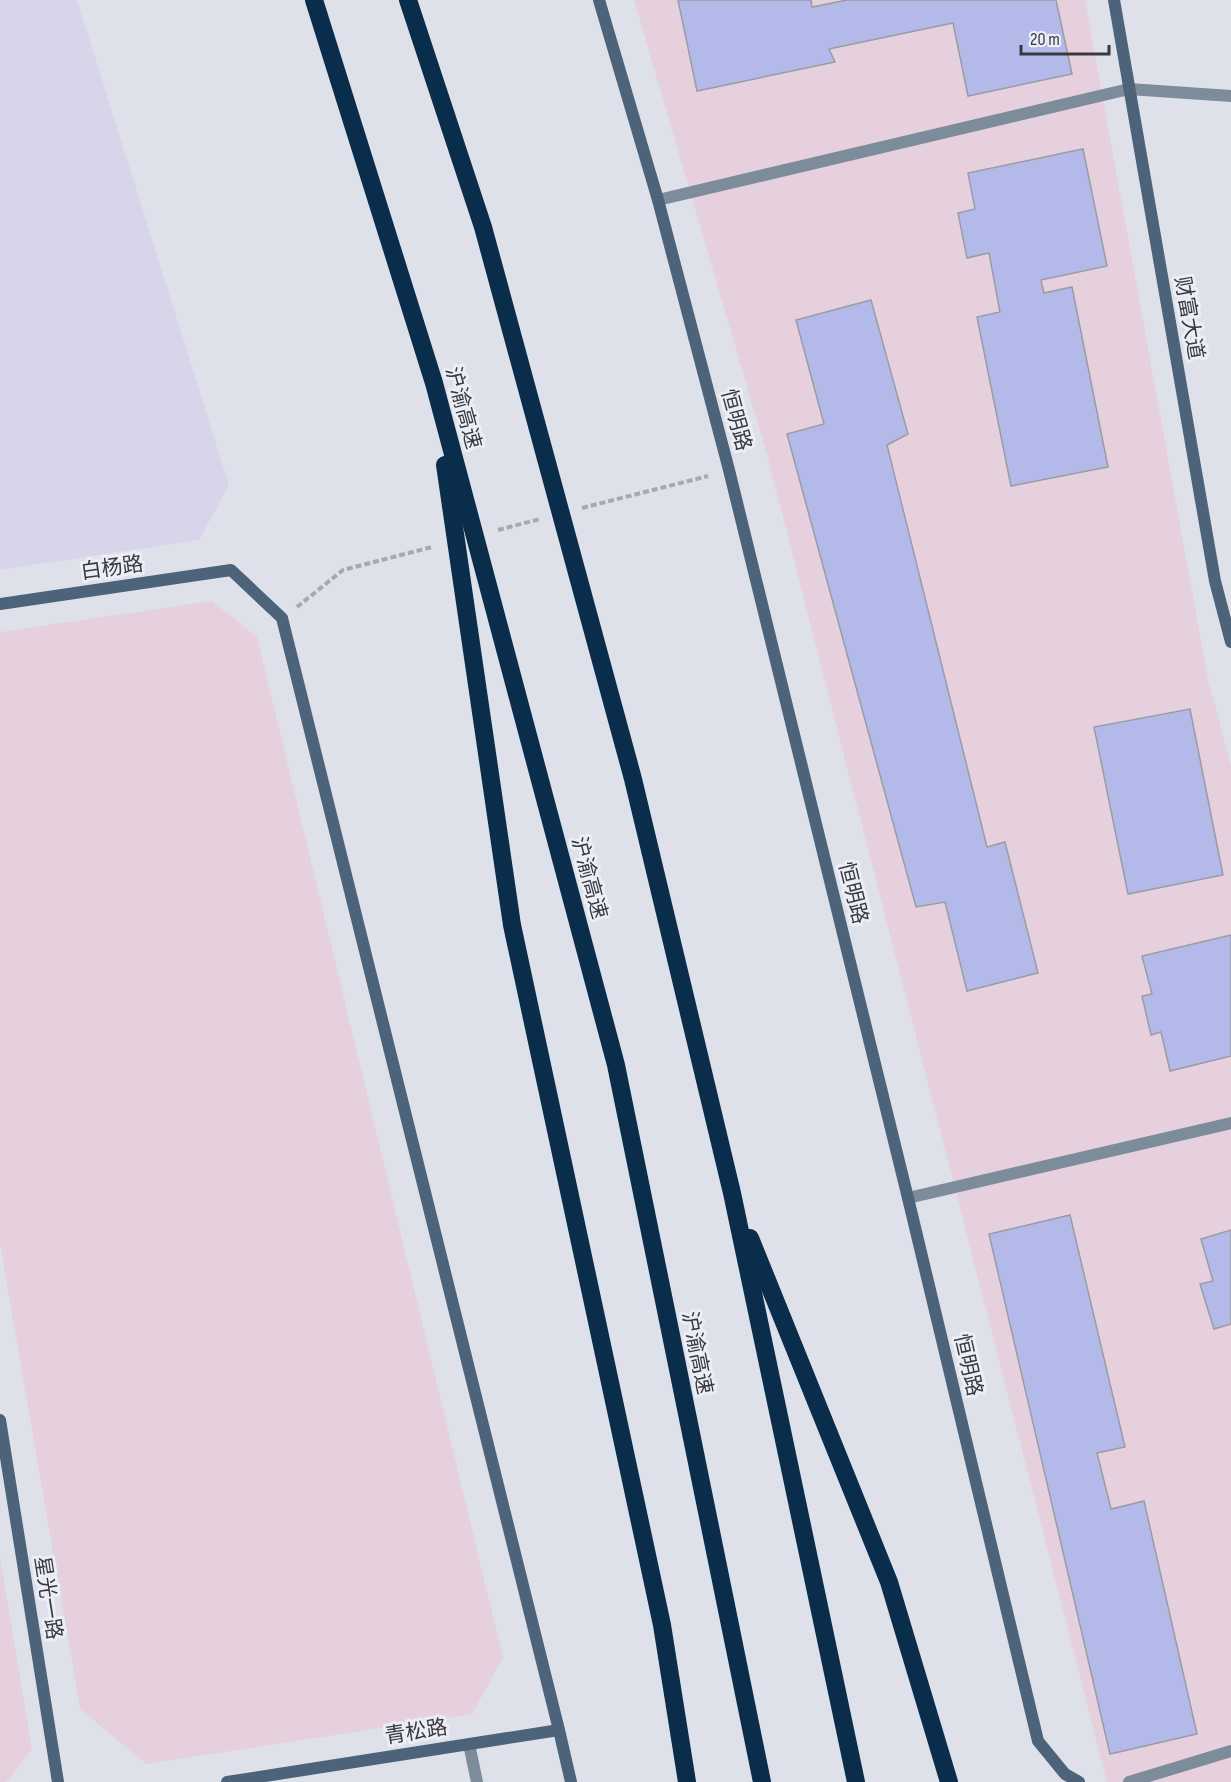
<svg xmlns="http://www.w3.org/2000/svg" width="1231" height="1782" viewBox="0 0 1231 1782" font-family="'Sofia Sans Condensed','Noto Sans SC',sans-serif">
  <rect width="100%" height="100%" fill="#dfe1ea"/>
  <!-- commercial -->
  <g fill="#e6d0de">
    <path d="M634,0h451l123,679 23,86v1017h-124l-340,-1327z"/>
    <path d="M212,601l45,36 246,1021 -31,56 -326,50 -66,-55 -80,-465v-612z"/>
    <path d="M0,1557l32,192 -26,33h-6z"/>
  </g>
  <!-- education -->
  <path fill="#d8d5ea" d="M0,0h77l152,485 -30,55 -199,30z"/>
  <!-- building -->
  <g fill="#b3bae9" stroke="#9a9ca4" stroke-width="1.5">
    <path d="M678,0h133l1,7 35,-7h209l16,74 -104,22 -15,-73 -124,26 6,13 -138,29z"/>
    <path d="M1083,149l24,117 -66,14 3,13 28,-6 36,180 -97,19 -34,-169 23,-5 -11,-59 -22,5 -9,-45 17,-4 -7,-36z"/>
    <path d="M871,300l37,134 -21,11 100,402 18,-5 33,131 -71,18 -22,-89 -29,5 -129,-473 37,-10 -28,-104z"/>
    <path d="M1190,709l33,166 -95,19 -34,-167z"/>
    <path d="M1231,935v121l-61,15 -9,-39 -10,3 -9,-39 10,-2 -10,-38z"/>
    <path d="M1070,1215l55,232 -28,6 14,56 33,-8 53,233 -87,20 -121,-520z"/>
    <path d="M1231,1230v94l-17,5 -14,-45 13,-3 -12,-42z"/>
  </g>
  <g fill="none" stroke-linecap="round" stroke-linejoin="round">
    <!-- path -->
    <g stroke="#a7a9b0" stroke-width="4" stroke-dasharray="6 3" stroke-linecap="butt">
      <path d="M582,508l126,-32"/>
      <path d="M498,530l42,-11"/>
      <path d="M297,607l46,-37 89,-23"/>
    </g>
    <!-- lane -->
    <g stroke="#7c8c9b" stroke-width="12">
      <path d="M1129,89l102,7"/>
      <path d="M469,1744l8,38"/>
    </g>
    <!-- street -->
    <g stroke="#7c8c9b" stroke-width="12">
      <path d="M658,200l471,-111"/>
      <path d="M908,1198l323,-75"/>
      <path d="M1129,1782l102,-31"/>
    </g>
    <!-- secondary -->
    <g stroke="#4c6379" stroke-width="12">
      <path d="M599,0l59,200 71,270 179,728 130,543 27,33 14,8"/>
      <path d="M1114,0l101,581 16,61"/>
      <path d="M0,604l231,-34 51,48 277,1112 12,52"/>
      <path d="M0,1420l58,362"/>
      <path d="M227,1782l332,-52"/>
    </g>
    <!-- highway -->
    <g stroke="#0a2d4b" stroke-width="18">
      <path d="M314,0l120,383 182,682 146,717"/>
      <path d="M408,0l75,227 150,552 99,414 124,589"/>
      <path d="M445,465l67,460 150,700 25,157"/>
      <path d="M750,1238l139,344 60,200"/>
    </g>
  </g>
  <g text-anchor="middle" dominant-baseline="central" stroke-width="6" stroke-linejoin="round" paint-order="stroke">
    <!-- street labels -->
    <g font-size="21" fill="#3a3a3e" stroke="#eceef7">
      <text transform="translate(1189 318) rotate(80)">财富大道</text>
      <text transform="translate(463 408) rotate(75)">沪渝高速</text>
      <text transform="translate(736 420) rotate(75)">恒明路</text>
      <text transform="translate(112 568) rotate(-8)">白杨路</text>
      <text transform="translate(589 878) rotate(75)">沪渝高速</text>
      <text transform="translate(853 893) rotate(76)">恒明路</text>
      <text transform="translate(697 1353) rotate(79)">沪渝高速</text>
      <text transform="translate(968 1365) rotate(77)">恒明路</text>
      <text transform="translate(48 1598) rotate(81)">星光一路</text>
      <text transform="translate(416 1732) rotate(-9)">青松路</text>
    </g>
  </g>
  <!-- scale -->
  <path d="M1021 45v9h88v-9" fill="none" stroke="#3a3a3e" stroke-width="3"/>
  <text x="1030" y="45" font-size="18" fill="#3a3a3e" stroke="#eceef7" stroke-width="4.5" paint-order="stroke">20 m</text>
</svg>
